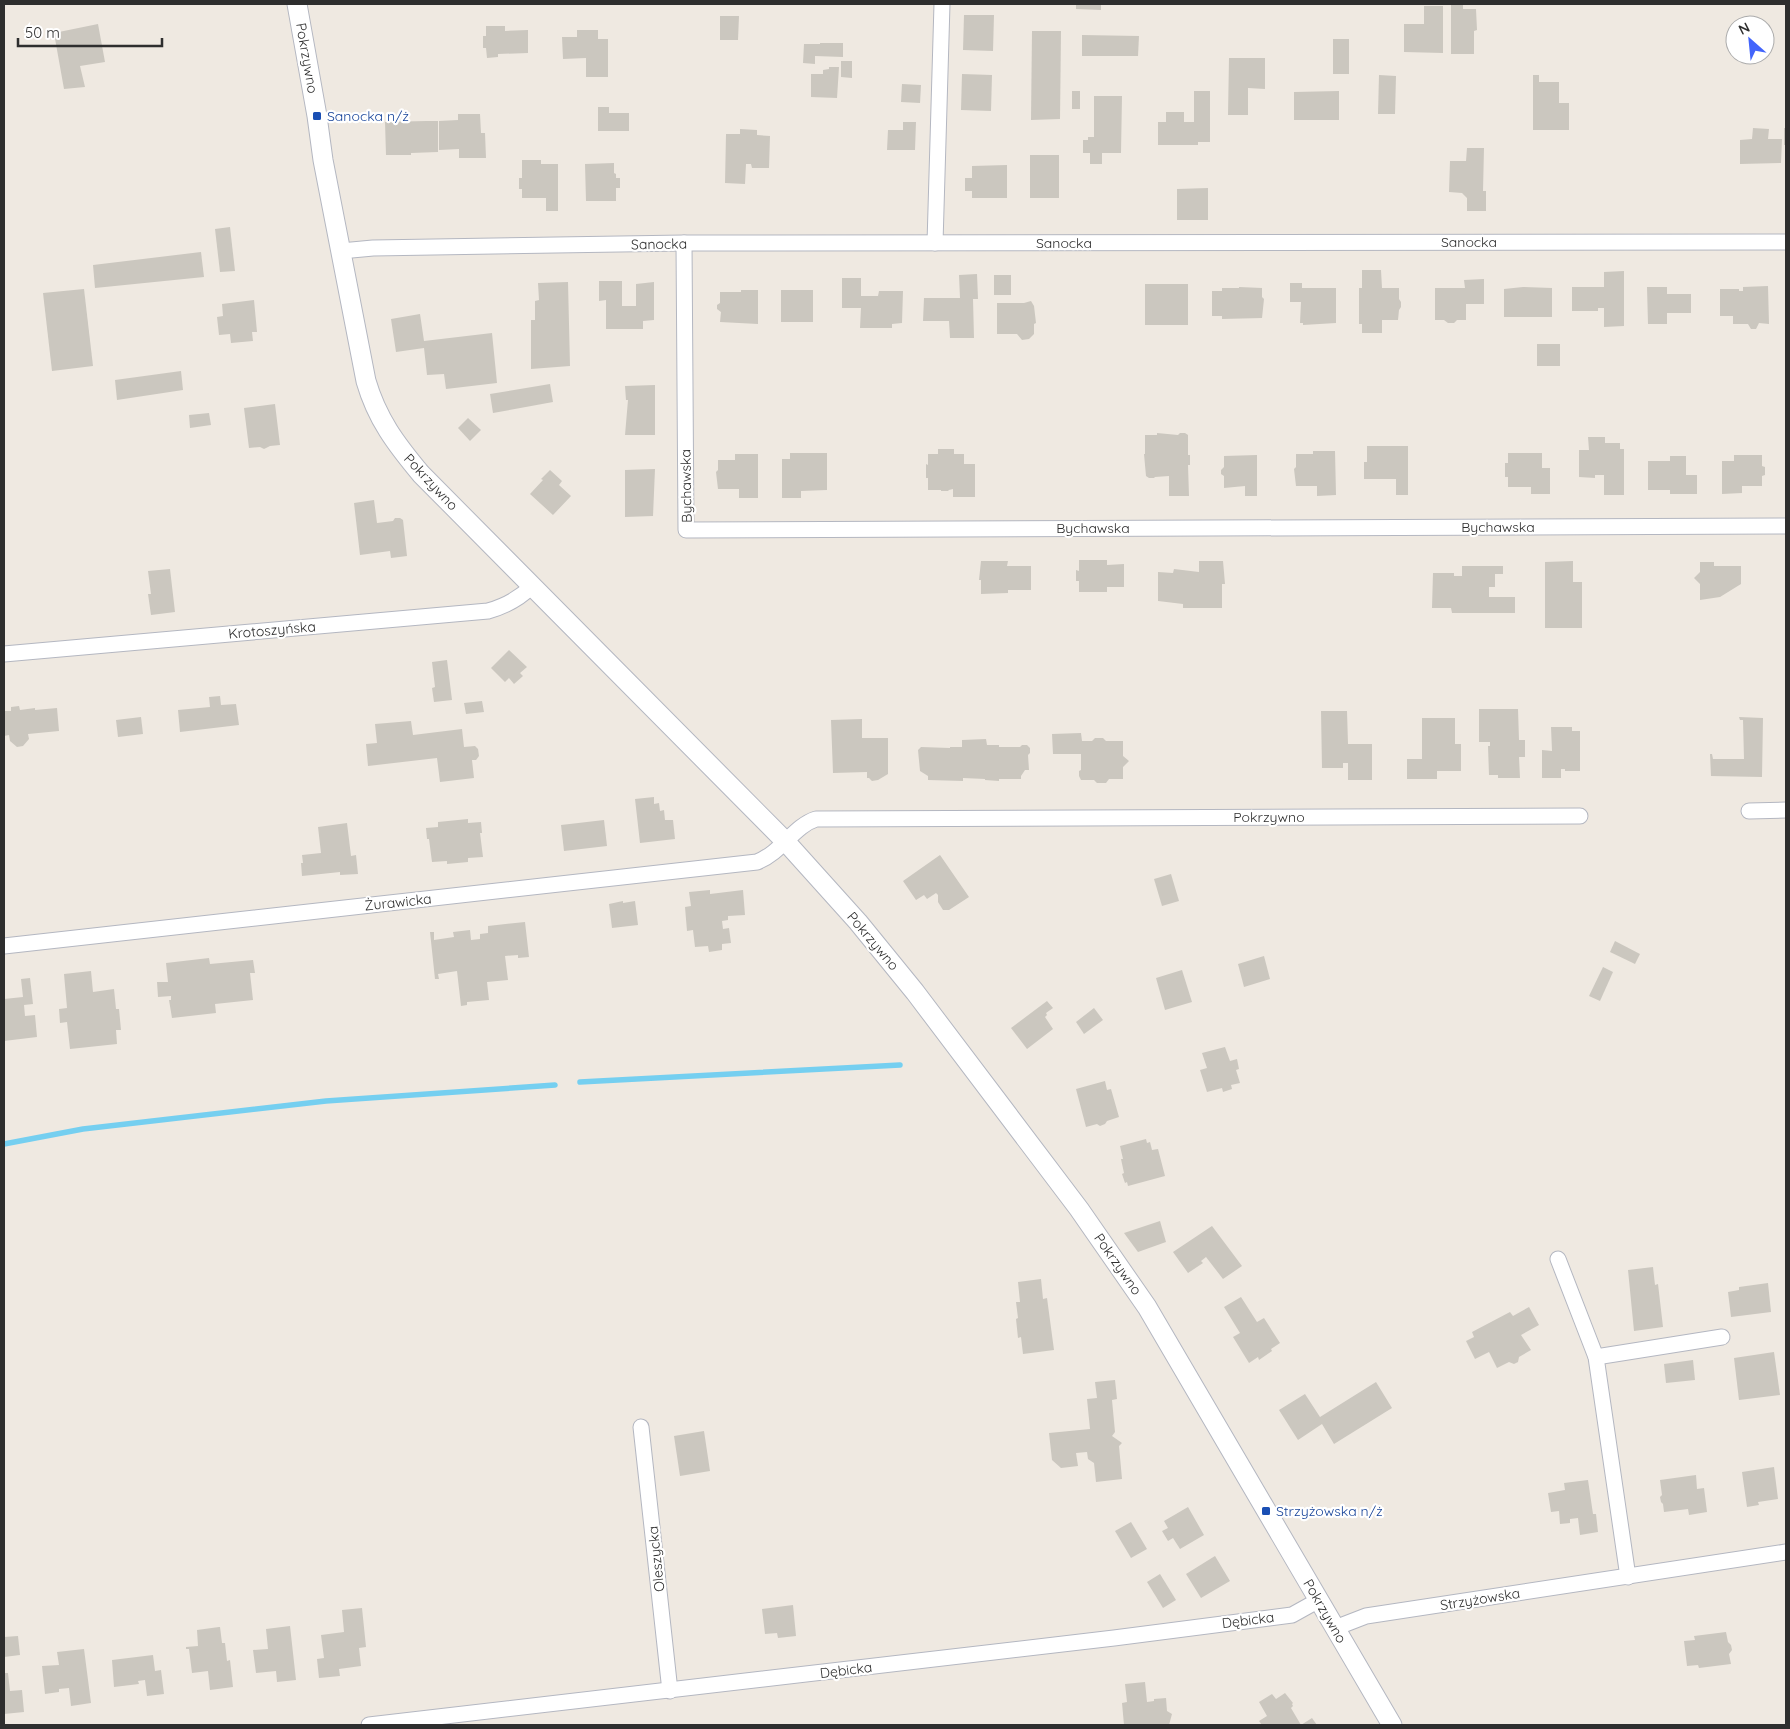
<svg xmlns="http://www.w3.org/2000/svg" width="1790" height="1729" viewBox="0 0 1790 1729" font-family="Quicksand,sans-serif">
  <rect width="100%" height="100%" fill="#efe9e1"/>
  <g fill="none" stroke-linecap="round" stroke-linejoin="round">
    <!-- stream -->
    <g stroke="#75cff0" stroke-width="5.5">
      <path d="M580,1082l320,-17"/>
      <path d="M4,1144l79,-15 243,-28 229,-16"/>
    </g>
  </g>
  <!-- building -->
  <g fill="#cbc7bf">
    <path d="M1076,4h25v6l-25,-1z"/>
    <path d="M1451,4h12v5h13l1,21 -3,1v23h-23z"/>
    <path d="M1424,6h19v47l-39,-1v-28h20z"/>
    <path d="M964,15h30l-1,36 -30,-1z"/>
    <path d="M720,16h19l-1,24h-18z"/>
    <path d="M98,24l7,38 -25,4 5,21 -21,2 -10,-56z"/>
    <path d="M486,26h19v5l23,-1v23l-30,1v3l-11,1 -1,-10h-3v-12h3z"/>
    <path d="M577,30h21v9h10v38h-22v-19l-23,1 -1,-22h15z"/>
    <path d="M1032,31h29l-1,88 -29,1z"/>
    <path d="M1082,35l57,1 -1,20h-56z"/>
    <rect x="1333" y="39" width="16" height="35"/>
    <path d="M820,43h23v14l-28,-1v8l-12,-1 1,-19h16z"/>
    <path d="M1229,58h36v31l-17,-1v27h-20z"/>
    <path d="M841,61h11v17l-11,-1z"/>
    <path d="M829,67h10l-2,31 -26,-1v-23h12v-4l6,-1z"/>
    <path d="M962,74l30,1 -1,36 -30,-1z"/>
    <path d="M1379,75l17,1 -1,38h-17z"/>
    <path d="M1533,75h6v7h20v21h10v27h-36z"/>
    <path d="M902,84l19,1 -1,18 -19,-1z"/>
    <rect x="1072" y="91" width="8" height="18"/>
    <path d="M1194,91h16v51h-12v3h-40v-23h8v-10h18v10h10z"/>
    <path d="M1339,91v29h-45v-28z"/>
    <path d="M1094,96h28l-1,57h-19v11h-12v-11h-7v-13h5v-3h6z"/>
    <path d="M598,107h11v6h20v18h-31z"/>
    <path d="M458,114h22l1,19h4l1,25h-27v-9l-20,1v-29l19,-1z"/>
    <path d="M426,121h12v31l-27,1v2h-25l-1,-33z"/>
    <path d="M903,122h13l-1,28h-28l1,-20h15z"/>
    <path d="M1753,128l16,1 -1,10h14l-1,24 -41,1v-24l12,-1z"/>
    <rect x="1784" y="128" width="2" height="17"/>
    <path d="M740,129l17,1v5l13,1 -1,32h-17l-1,-4h-5l-1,20 -20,-1 1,-49h14z"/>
    <path d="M1467,148h17l-1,43h3v20h-19v-13l-5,-5 -13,-1 1,-31h16z"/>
    <rect x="1030" y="155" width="29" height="43"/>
    <path d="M522,160h19v4h17v47h-12v-13h-24v-9h-3v-11h3z"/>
    <path d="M614,163v10l2,1v4h4v10h-4v13h-30l-1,-37z"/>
    <path d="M1007,165v33h-35v-7h-7v-13h7v-12z"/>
    <path d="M1208,188v32h-31v-31z"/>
    <path d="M230,227l5,44 -15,1 -5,-43z"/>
    <path d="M201,252l3,25 -109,11 -2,-23z"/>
    <path d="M1362,270h19l1,18h17v11l2,3v5l-2,3 -1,10h-16v13h-20v-9h-3v-36h3z"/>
    <path d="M1624,271v55l-20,1v-19h-6v3h-26v-24h32v-15z"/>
    <path d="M977,274l1,25h-5l1,39h-24l-1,-17h-26l1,-23h36l-1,-23z"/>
    <rect x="994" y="275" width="17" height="20"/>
    <path d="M842,278h19v18h17l1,-5h24l-1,32 -10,1v4h-32l1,-20h-19z"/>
    <path d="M1484,279v25h-18v16h-9l-3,3h-6l-4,-3h-9v-32h30l-1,-8z"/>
    <path d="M599,281h23v25h14v-22l18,-2v38l-11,1v8h-37v-29l-7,1z"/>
    <path d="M568,282l2,84 -39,3v-49h4v-19l4,-1 -1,-17z"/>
    <path d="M1290,283h12v5h34v35l-33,2v-2h-3l1,-21h-11z"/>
    <rect x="1145" y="284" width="43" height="41"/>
    <path d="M1768,286l1,38 -10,-1 -3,6h-5l-3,-5h-15v-8h-13v-27h19v2h4v-4z"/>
    <path d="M1239,287l23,1v9l2,2 -2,19 -40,1v-3h-10v-25h10v-3h17z"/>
    <path d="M1523,287l29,1v29h-48v-28z"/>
    <path d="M1647,287h20v7h24v19h-24v11h-19z"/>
    <path d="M84,289l9,77 -41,5 -9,-78z"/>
    <path d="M741,290h17v34l-38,-2 1,-10 -4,-3v-4l3,-2v-11h21z"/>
    <rect x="781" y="290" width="32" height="32"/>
    <path d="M254,300l3,32h-5l1,9 -22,2 -1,-9 -11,1 -2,-18 6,-1 -1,-12z"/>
    <path d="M1031,301l3,5 2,17 -2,1v10l-5,5 -7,1 -5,-6h-20v-31h27z"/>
    <path d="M420,314l4,27 68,-8 5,50 -51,6 -2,-15 -17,1 -3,-27 -28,4 -5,-33z"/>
    <rect x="1537" y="344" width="23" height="22"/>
    <path d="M181,371l2,19 -66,10 -2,-20z"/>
    <path d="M550,384l3,18 -60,11 -3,-19z"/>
    <path d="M655,385v50h-30l3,-35h-2l-1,-14z"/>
    <path d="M275,404l5,41 -10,1 -6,3 -4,-2 -11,1 -5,-40z"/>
    <path d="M209,413l2,12 -21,3 -1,-13z"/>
    <path d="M468,418l13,12 -11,11 -12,-13z"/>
    <path d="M1157,433l21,2 2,-2h5l3,2v20h2v10h-2l1,31h-20v-20l-14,1 -1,1h-5l-3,-2 -2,-22h1v-19h12z"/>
    <path d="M1588,437h17v6h15v6h4v46h-20v-20h-9v3l-16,-1v-27h10z"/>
    <path d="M1367,446h41v49h-12v-16h-32v-17h3z"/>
    <path d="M938,449h16v5h10v10h11v33h-22v-8l-4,1 -1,1h-7v-1h-13v-12h-2v-14l2,1v-11h10z"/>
    <path d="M1313,451h22l1,44 -19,1v-10h-21l-2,-17 2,-2v-13h17z"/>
    <path d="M790,453h37v37l-26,1v7h-19v-39h8z"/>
    <path d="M1508,453h34v15h8v26h-19v-7h-23v-10h-3v-14h3z"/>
    <path d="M735,454h23v44h-19v-9h-21l-2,-17 2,-2v-10h17z"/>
    <path d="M1257,455v41h-12v-10l-21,2v-12l-3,-2v-4l3,-3v-11z"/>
    <path d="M1734,455h28v11l3,1v8l-3,1v10h-20v7l-20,1v-33h12z"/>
    <path d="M1670,456h16v19h11v19h-27v-4h-22v-29h22z"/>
    <path d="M655,469l-2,47 -28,1v-47z"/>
    <path d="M550,470l12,11 -3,4 12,11 -18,19 -23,-21 13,-14 -2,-1z"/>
    <path d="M374,500l3,23 16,-2 2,-3h5l3,2 4,36 -16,2 -1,-7 -30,4 -6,-52z"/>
    <path d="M1079,560h28v5l17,-1v23h-17v5h-28v-11h-3v-11l3,1z"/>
    <path d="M981,561h27l-1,5h24v24h-23v3l-27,1v-14h-2z"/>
    <path d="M1199,561h24l2,23h-3v24h-39v-4l-25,-3v-29l15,1 1,-4 25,3z"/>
    <path d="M1573,561v21h9v46h-37v-66z"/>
    <path d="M1700,562h14v4h27v18l-21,13 -20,3v-16l-6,-6 6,-6z"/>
    <path d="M1462,566h41v8h-8v13h-6v10h26v16h-63l-1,-5h-19l1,-35h21v3h8z"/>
    <path d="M170,569l5,43 -24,3 -3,-21h3l-3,-23z"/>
    <path d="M509,650l18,17 -7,6 3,3 -9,8 -5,-6 -4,4 -14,-14z"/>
    <path d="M447,660l5,40 -18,2 -2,-14 3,-1 -3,-25z"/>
    <path d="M220,696l1,9 15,-1 3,21 -59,7 -2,-22 32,-3 -1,-10z"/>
    <path d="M482,701l2,11 -18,2 -2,-11z"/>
    <path d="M19,706l1,4 15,-2v2l22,-2 2,23 -31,3 1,5 -6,7 -6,1 -7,-6 -1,-6 -5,1v-25h7v-4z"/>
    <path d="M1479,709h39l1,31h6v17h-6l1,21h-22v-3h-9l-1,-29h2v-4h-11z"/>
    <path d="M1321,711h26l1,33h24v36h-24v-17h-5v5h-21z"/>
    <path d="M141,717l2,17 -25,3 -2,-17z"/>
    <path d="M1739,717l24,1 -1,59 -51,-1 -1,-22h2l1,5h31l-1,-39h-3z"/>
    <path d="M1422,718h33v26h6v27h-24v8h-30v-20h15z"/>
    <path d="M862,719v19h26v36l-10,6 -6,1 -3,-3h-2v-6l-34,1 -2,-53z"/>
    <path d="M411,721l2,14 49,-6 2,18 11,-1 3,3 1,7 -3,4h-4l2,18 -34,4 -3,-24 -69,8 -2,-22 11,-1 -2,-19z"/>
    <path d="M1551,727h21v4h8v40h-15v-2h-4v9h-19v-28l10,1z"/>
    <path d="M1081,733l1,8h10l3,-3h8l3,3h17v15l6,5 -6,6v12h-14l-3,4h-9l-3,-3h-13l-2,-4v-5l2,-1v-16h-28l-1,-20z"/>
    <path d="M986,739l1,6h12v2h21l2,-2h5l3,3v5l-2,2 1,15h-4l-4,6v3h-22v2l-14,-1v-1l-22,-1v3l-35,-1v-4l-8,-5 -2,-21 3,-3 29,1v-1h12v-7z"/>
    <path d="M654,797v7l5,-1 1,8 4,-1 1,10h8l2,19 -35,4 -5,-44z"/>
    <path d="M468,819v4l13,-1 1,11h-2l3,24 -15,1v4l-21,2v-3l-15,1 -3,-23h-2l-1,-11 12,-1v-5z"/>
    <path d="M604,820l3,26 -43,5 -3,-26z"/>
    <path d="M347,823l4,33 5,-1 2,19 -18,1v-3l-38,4 -1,-13h2l-1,-8 19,-2 -3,-26z"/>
    <path d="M940,855l29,42 -20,13h-6l-5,-8v-7l-2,-2 -9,6 -3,-4 -8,5 -13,-19z"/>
    <path d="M1171,874l8,27 -17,5 -8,-27z"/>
    <path d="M710,890v4l33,-4 2,25 -17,1v4l-6,1 1,8 6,-1 2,15 -9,1v6l-13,2 -1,-6 -13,1 -2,-17 -6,1 -2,-24 6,-1 -2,-14z"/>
    <path d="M623,901v2l12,-2 3,24 -26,3 -3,-24z"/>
    <path d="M525,922l4,35 -11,1v-3l-13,1 3,24 -21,2 2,18 -22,2v3l-6,1 -4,-35 -19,3 1,5h-4l-5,-47h4v8l20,-3 -1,-5 17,-2 1,10 9,-1v-5l8,-1v-7z"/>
    <path d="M1615,941l25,13 -5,10 -25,-12z"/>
    <path d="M1264,956l6,23 -26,8 -6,-23z"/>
    <path d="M209,958l1,6 43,-4 2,13h-5l3,27 -38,4 1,9 -44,5 -3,-18h2v-4l-13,1 -1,-15h11l-2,-19z"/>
    <path d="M1603,967l10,5 -13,29 -11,-5z"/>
    <path d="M1182,970l10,32 -27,8 -9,-32z"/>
    <path d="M91,971l2,21 21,-3 2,20h3l2,21h-5l1,14 -47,5 -3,-27 -7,1 -1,-14 8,-1 -3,-34z"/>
    <path d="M30,978l3,26 -9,1 1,11 10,-1 2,22 -33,4v-42l19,-2 -2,-18z"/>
    <path d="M1047,1001l6,7 -7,5 1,2 -2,2 8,12 -26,20 -16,-21z"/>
    <path d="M1094,1008l9,12 -19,14 -8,-12z"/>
    <path d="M1225,1047l5,14 7,-2 2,10 -3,1 4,13 -9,2 1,4 -9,3 -1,-4 -15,4 -7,-22 7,-2 -5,-15z"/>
    <path d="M1105,1081l2,9 4,-1 8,28 -12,4 -2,3 -5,2 -3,-2 -11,3 -10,-38z"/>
    <path d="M1146,1139l1,4 3,-1 2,8 6,-1 7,27 -37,10 -1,-4 -2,1 -3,-9 2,-1 -3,-14h2l-3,-13z"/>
    <path d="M1160,1221l6,21 -28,10 -14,-19z"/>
    <path d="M1212,1226l30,40 -19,13 -17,-22 -5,4 2,2 -15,10 -15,-21z"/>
    <path d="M1653,1267l2,18 3,-1 5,43 -29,4 -6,-61z"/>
    <path d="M1041,1279l2,20 4,-1 7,52 -31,4 -2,-17 -3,1 -2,-19 2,-1 -2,-16h4l-2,-20z"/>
    <path d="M1768,1283l3,29 -40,5 -3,-25 11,-2v-3z"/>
    <path d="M1241,1297l16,25 7,-4 16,25 -9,6 1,2 -13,9 -1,-3 -9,6 -16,-26 7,-4 -16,-26z"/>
    <path d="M1529,1307l10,18 -18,10 10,15 -12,7 -1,5 -4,2 -5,-2 -12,6 -8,-16 -14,7 -9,-18 8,-4 -2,-5 38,-20 3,4z"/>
    <path d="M1774,1352l6,43 -41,5 -5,-42z"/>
    <path d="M1693,1360l2,20 -29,3 -2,-19z"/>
    <path d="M1115,1380l2,19 -5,1 3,32 -3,4 10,7 -3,3 3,33 -26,3 -2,-19 -6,-4 -1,-7 -11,1 2,13 -17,2 -9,-8 -3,-27 41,-4 -3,-30 10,-1 -2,-16z"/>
    <path d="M1376,1382l16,26 -58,36 -12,-20 -24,16 -19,-30 26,-16 15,23z"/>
    <path d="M704,1431l6,40 -30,5 -6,-40z"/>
    <path d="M1774,1467l4,32 -20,3 1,3 -12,2 -5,-35z"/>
    <path d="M1696,1475l1,14 7,-1 3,24 -18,3 -1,-6 -24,3 -1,-8 -2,-2 -1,-5 2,-2 -2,-15z"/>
    <path d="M1588,1480l5,34h3l2,18 -18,3 -2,-17 -8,1v4l-10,1 -1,-13 -8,1 -3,-19 17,-3 -1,-7z"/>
    <path d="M1188,1507l16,28 -24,14 -7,-11 -5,3 -6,-10 6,-3 -4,-7z"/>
    <path d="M1131,1522l16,27 -16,9 -16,-27z"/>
    <path d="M1215,1556l15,25 -29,17 -15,-24z"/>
    <path d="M1160,1574l16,26 -13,8 -16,-26z"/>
    <path d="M793,1605l3,31 -18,2 -1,-5 -12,1 -3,-25z"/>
    <path d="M362,1608l4,39 -7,1 2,18 -22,3 1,7 -21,2 -2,-19 7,-1 -3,-23 23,-3 -2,-22z"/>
    <path d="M290,1626l6,54 -19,2 -1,-11 -20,2 -3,-23 15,-1 -2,-20z"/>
    <path d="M219,1627h1l2,16h3l2,18 3,-1 3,27 -23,3 -2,-19 -16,2 -3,-24h-3v-2l12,-1 -1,-16z"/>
    <path d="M1726,1632l2,10 3,3 1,5 -3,4 2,10 -32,4 -1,-3 -11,1 -3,-25 11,-1 -1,-4z"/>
    <path d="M18,1636l2,19 -16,2v-20z"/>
    <path d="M84,1649l7,54 -20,3 -2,-18 -10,1v3l-14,2 -3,-28 17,-1 -2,-13z"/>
    <path d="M153,1655l2,16 6,-1 3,24 -17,2 -2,-16 -7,1 1,3 -25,3 -2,-27z"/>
    <path d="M4,1673h4l2,18 12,-1 2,22 -20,2z"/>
    <path d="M1145,1682l2,20 7,-1v-2l12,-1 1,13 5,3 -3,11h-45l-2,-22 5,-1 -2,-18z"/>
    <path d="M1285,1693l8,10 -1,1 1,2 -2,2 10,17 11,-7 5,7h-55l-3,-4 8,-5 -8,-14 13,-8 4,5z"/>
  </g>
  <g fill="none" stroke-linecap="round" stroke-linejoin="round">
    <!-- minor casing -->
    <g stroke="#b4b7c1" stroke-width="17">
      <g id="minor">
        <path d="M684,243l2,287 1100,-4"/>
        <path d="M935,243l7,-239"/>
        <path d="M341,251l32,-3 311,-5 1102,-1"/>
        <path d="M4,654l484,-43c18,-5 31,-12 44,-25"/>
        <path d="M1749,811l37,-1"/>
        <path d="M4,946l753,-84c25,-10 37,-36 59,-43l764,-3"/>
        <path d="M1558,1259l38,98 32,220"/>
        <path d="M1596,1357l126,-20"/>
        <path d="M641,1427l29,264"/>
        <path d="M1335,1628l31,-12 420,-64"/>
        <path d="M369,1725l745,-87 178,-23 27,-15"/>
      </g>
    </g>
    <!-- tertiary casing -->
    <g stroke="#b4b7c1" stroke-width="21">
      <path id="tertiary" d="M297,4l20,112 6,44 43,221c11,38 30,63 55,93l365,368 72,80 57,70 164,217 68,98 245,418"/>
    </g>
    <!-- minor -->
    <use href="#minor" stroke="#fff" stroke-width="15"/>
    <!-- tertiary -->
    <use href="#tertiary" stroke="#fff" stroke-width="19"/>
  </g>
  <!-- markers -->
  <g fill="#1a4fb4" stroke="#fff" stroke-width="2">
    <rect x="312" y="111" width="10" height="10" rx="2.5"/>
    <rect x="1261" y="1506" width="10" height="10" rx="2.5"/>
  </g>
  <g text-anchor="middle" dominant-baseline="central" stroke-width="4.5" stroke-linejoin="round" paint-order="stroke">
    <!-- street labels -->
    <g font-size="14" fill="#2e2e2e" stroke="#fff">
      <text transform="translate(307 58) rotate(80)">Pokrzywno</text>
      <text x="1469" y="242">Sanocka</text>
      <text x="1064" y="243">Sanocka</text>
      <text transform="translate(659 244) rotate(-1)">Sanocka</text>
      <text transform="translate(431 482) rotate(47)">Pokrzywno</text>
      <text transform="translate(686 486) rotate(-91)">Bychawska</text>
      <text x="1498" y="527">Bychawska</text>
      <text x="1093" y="528">Bychawska</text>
      <text transform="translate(272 630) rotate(-5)">Krotoszyńska</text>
      <text x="1269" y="817">Pokrzywno</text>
      <text transform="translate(398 902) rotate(-6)">Żurawicka</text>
      <text transform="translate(873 941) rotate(50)">Pokrzywno</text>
      <text transform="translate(1118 1264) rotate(55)">Pokrzywno</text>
      <text transform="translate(656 1559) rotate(-96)">Oleszycka</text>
      <text transform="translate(1480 1599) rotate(-9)">Strzyżowska</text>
      <text transform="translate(1325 1611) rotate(60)">Pokrzywno</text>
      <text transform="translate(1248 1620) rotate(-7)">Dębicka</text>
      <text transform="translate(846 1670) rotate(-7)">Dębicka</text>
    </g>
    <!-- transit labels -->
    <g font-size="14" fill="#164399" stroke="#fff" text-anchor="start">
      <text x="327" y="116">Sanocka n/ż</text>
      <text x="1276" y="1511">Strzyżowska n/ż</text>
    </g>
  </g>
  <!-- border -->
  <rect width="1790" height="1729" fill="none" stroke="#2e2e2e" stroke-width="10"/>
  <!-- north arrow -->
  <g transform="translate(1750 40) rotate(333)"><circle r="24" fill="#ffffff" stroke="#ababab"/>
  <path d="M0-4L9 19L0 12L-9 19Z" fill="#4264fb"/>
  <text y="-8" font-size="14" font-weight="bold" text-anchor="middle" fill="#2e2e2e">N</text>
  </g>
  <!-- scale -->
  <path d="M18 38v8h144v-8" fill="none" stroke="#2e2e2e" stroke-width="2.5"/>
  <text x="25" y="38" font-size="15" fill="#2e2e2e" stroke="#ffffff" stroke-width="4" paint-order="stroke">50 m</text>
</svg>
